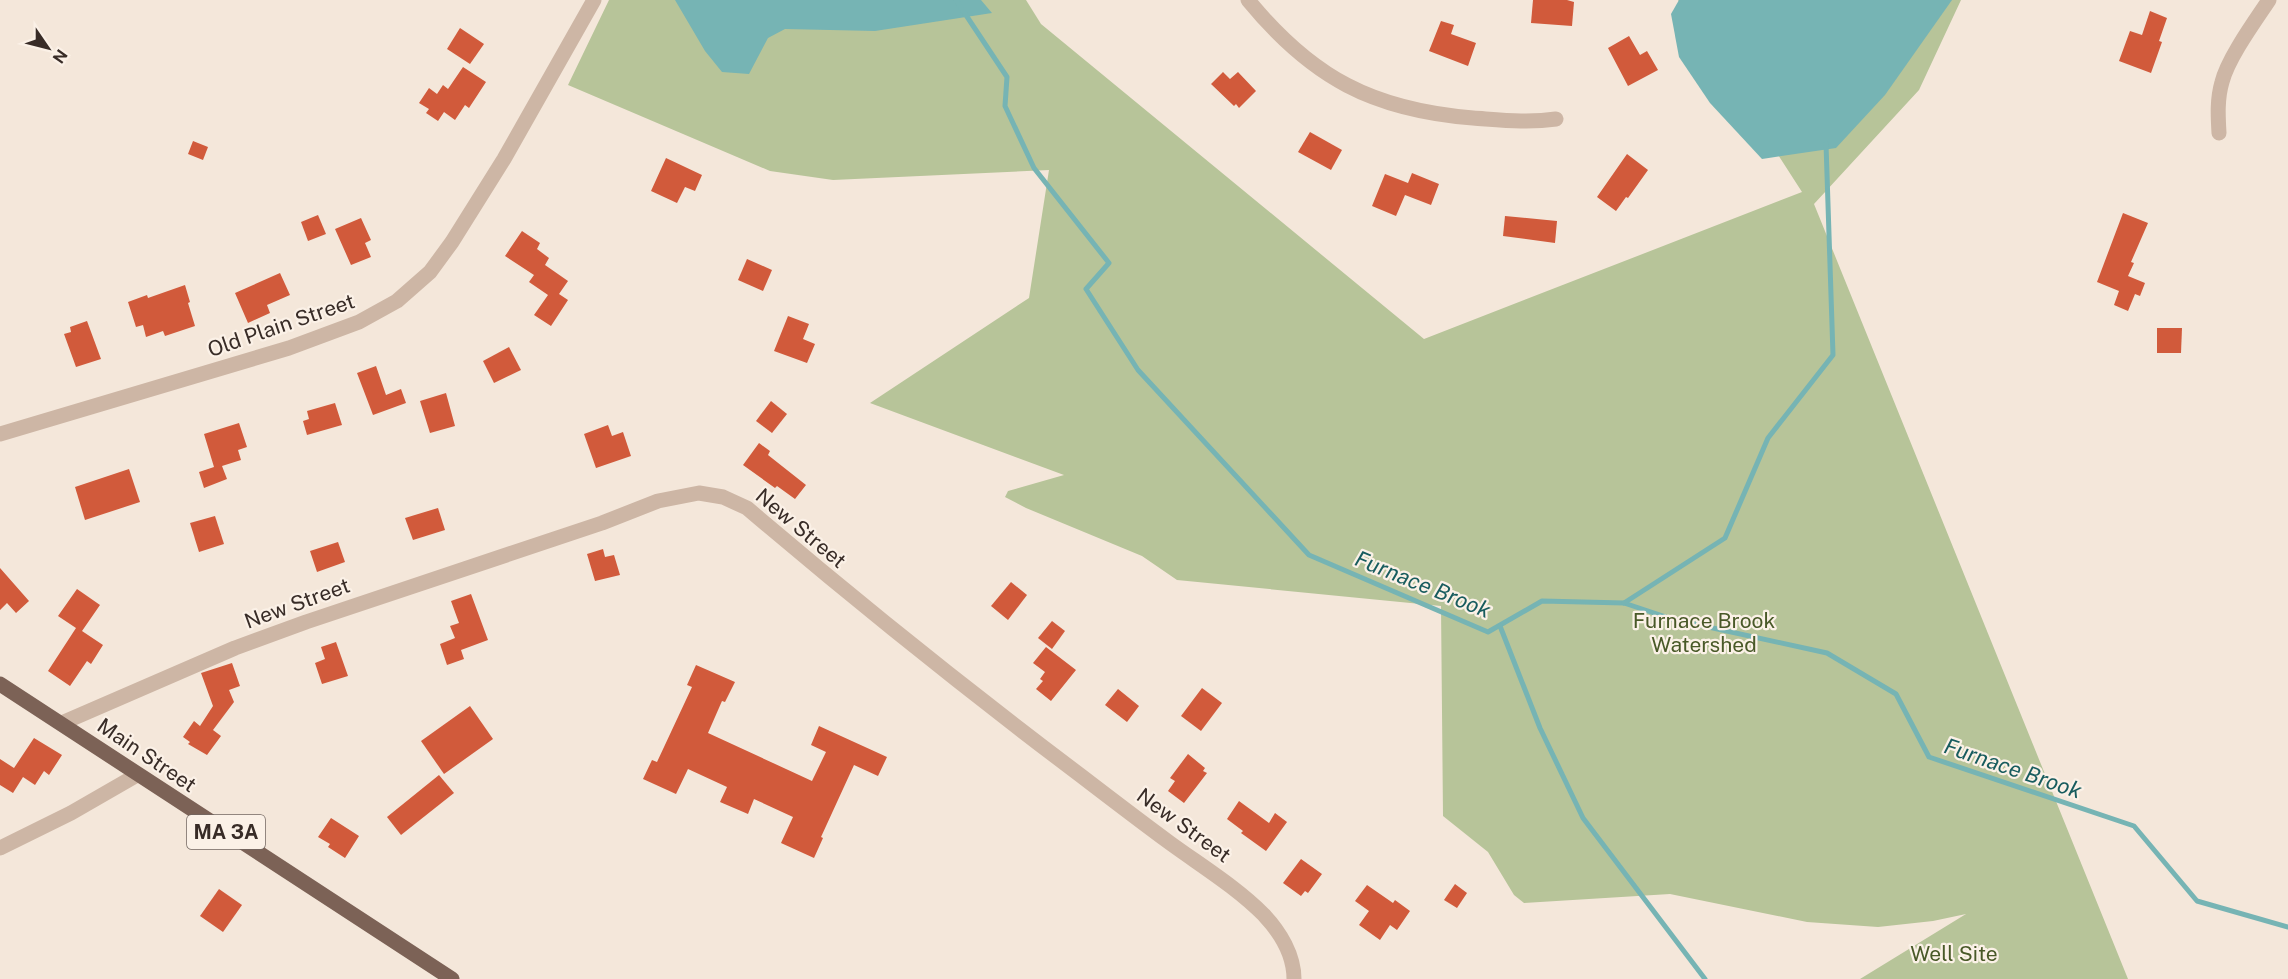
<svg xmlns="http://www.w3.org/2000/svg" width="2288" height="979" viewBox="0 0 2288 979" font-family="'Public Sans',sans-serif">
  <rect width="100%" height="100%" fill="#f4e7da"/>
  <!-- green -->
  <path fill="#b7c499" d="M609,0h417l15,24 383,315 378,-147 -124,-192h283l-42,90 -105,114 314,775h-268l106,-65 -33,7 -55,6 -71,-5 -137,-28 -146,9 -10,-8 -26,-43 -45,-36 -2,-210 -264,-26 -35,-24 -116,-48 -21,-11 3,-6 56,-16 -194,-72 159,-105 20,-128 -216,10 -63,-9 -202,-86z"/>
  <!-- water -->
  <g fill="#76b4b4">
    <path d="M675,0h306l11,13 -117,18 -90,-2 -17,9 -19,36 -27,-2 -17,-21z"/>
    <path d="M1679,0h273l-67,95 -49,53 -74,11 -52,-56 -31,-46 -8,-43z"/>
  </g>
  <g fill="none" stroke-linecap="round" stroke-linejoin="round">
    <!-- stream -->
    <g stroke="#76b4b4" stroke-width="5">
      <path d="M956,0l51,77 -2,29 29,62 75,95 -23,26 52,81 171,185 179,77 54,-31 82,2 48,16 155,34 69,41 33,63 205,69 63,75 91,26"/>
      <path d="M1624,603l101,-65 43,-100 65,-83 -7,-211"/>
      <path d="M1500,626l40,102 43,90 122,161"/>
    </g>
  </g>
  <!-- building -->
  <g fill="#d15a3b">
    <path d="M1533,0h34l7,2 -2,24 -41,-3z"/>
    <path d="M2150,11l17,7 -8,23 3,1 -11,31 -32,-12 11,-30 12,4z"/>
    <path d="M1441,21l13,4 -3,9 25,9 -8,23 -39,-15z"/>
    <path d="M460,28l24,16 -14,20 -23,-15z"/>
    <path d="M1629,36l11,19 7,-4 11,19 -30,16 -20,-38z"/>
    <path d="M463,67l23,15 -17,26 -4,-3 -10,15 -11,-8 -6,9 -12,-8 3,-4 -10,-6 10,-15 8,6 6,-9 5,4z"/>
    <path d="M1223,72l7,7 8,-7 18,19 -17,17 -3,-4 -2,2 -23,-22z"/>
    <path d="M1310,132l32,18 -11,20 -33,-18z"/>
    <path d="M193,141l15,6 -5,13 -15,-6z"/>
    <path d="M1627,154l21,16 -20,28 -2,-1 -10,14 -19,-14z"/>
    <path d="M666,158l36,17 -7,16 -10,-4 -8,16 -26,-12z"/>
    <path d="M1412,173l27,11 -8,21 -26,-10 -9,21 -24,-10 13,-32 23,9z"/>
    <path d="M2123,213l25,10 -17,39 3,1 -6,13 17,7 -5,13 -5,-2 -7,17 -14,-6 5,-14 -22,-9z"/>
    <path d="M318,215l8,19 -18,7 -7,-19z"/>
    <path d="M1505,216l52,5 -2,22 -52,-7z"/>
    <path d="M361,218l10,22 -6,3 6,14 -20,8 -16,-36z"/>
    <path d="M522,231l18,12 -3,6 12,9 -4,7 23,16 -9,13 9,6 -17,26 -17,-11 14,-20 -19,-13 5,-7 -29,-19z"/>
    <path d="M747,259l25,11 -9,21 -25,-11z"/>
    <path d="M280,273l10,22 -23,10 3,8 -22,10 -13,-30z"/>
    <path d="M185,285l5,17 -2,1 7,23 -30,10 -2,-5 -17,6 -3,-12 -7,2 -8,-25 19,-7 1,3z"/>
    <path d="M788,316l21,8 -6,15 12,5 -8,19 -33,-12z"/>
    <path d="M87,321l14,38 -25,8 -12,-33 7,-2 -1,-5z"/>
    <path d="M2157,328h25l-1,25h-24z"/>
    <path d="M509,347l12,23 -27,13 -11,-22z"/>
    <path d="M376,366l10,29 15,-6 5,14 -33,12 -16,-42z"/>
    <path d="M446,393l9,33 -25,7 -10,-32z"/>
    <path d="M771,401l16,13 -15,19 -16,-12z"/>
    <path d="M335,403l7,22 -35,10 -4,-14 6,-2 -2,-8z"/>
    <path d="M239,423l8,24 -9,3 3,10 -19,6 5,13 -23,9 -5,-16 15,-5 -10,-33z"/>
    <path d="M608,425l4,11 11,-4 8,24 -35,12 -12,-34z"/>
    <path d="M759,443l11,8 -2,4 38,30 -11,14 -18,-13 -2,2 -32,-23z"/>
    <path d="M129,469l11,33 -55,18 -10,-33z"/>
    <path d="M438,508l7,22 -32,10 -8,-22z"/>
    <path d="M215,516l9,28 -25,8 -9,-29z"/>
    <path d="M338,542l7,20 -28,10 -7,-21z"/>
    <path d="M603,549l2,8 9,-2 6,20 -25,6 -8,-27z"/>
    <path d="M0,568l29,33 -13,12 -9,-10 -7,7z"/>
    <path d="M1011,582l16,13 -19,25 -17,-14z"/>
    <path d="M77,589l23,16 -18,26 21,14 -12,19 -4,-3 -17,25 -22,-15 28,-43 -18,-12z"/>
    <path d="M471,594l17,46 -27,10 3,9 -17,6 -7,-21 15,-6 -5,-12 9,-3 -8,-22z"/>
    <path d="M1052,621l13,10 -13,18 -14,-11z"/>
    <path d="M336,642l12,34 -26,8 -7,-21 10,-4 -4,-12z"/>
    <path d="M1046,647l30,23 -25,31 -15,-12 7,-8 -3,-2 5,-7 -12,-9z"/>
    <path d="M232,663l8,23 -11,4 5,12 -21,28 8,6 -14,19 -19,-11 2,-2 -7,-5 11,-16 6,5 13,-20 -12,-33z"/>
    <path d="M696,665l39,17 -10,20 -3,-1 -14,32 104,48 14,-29 -15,-7 8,-19 68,31 -9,19 -24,-11 -33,72 2,1 -9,20 -33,-15 12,-26 -39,-18 -6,15 -28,-12 7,-15 -39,-18 -12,25 -33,-15 9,-19 5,2 35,-75 -5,-2z"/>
    <path d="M1202,688l20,15 -21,28 -20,-15z"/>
    <path d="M1118,689l21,17 -12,16 -22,-17z"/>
    <path d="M470,706l23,33 -49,35 -23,-33z"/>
    <path d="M34,738l28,17 -13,20 -5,-4 -9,14 -12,-8 -10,16 -13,-8v-26l14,9z"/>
    <path d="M1188,754l17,14 -2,3 4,2 -23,30 -16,-12 7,-10 -5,-3z"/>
    <path d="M439,775l15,18 -53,42 -14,-18z"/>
    <path d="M1239,801l30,22 6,-10 12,9 -21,29 -25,-18 2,-2 -16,-12z"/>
    <path d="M331,818l28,18 -14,22 -17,-11 2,-3 -12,-7z"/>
    <path d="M1301,859l21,15 -14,19 -3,-2 -4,5 -18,-13z"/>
    <path d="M1455,884l12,9 -10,15 -13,-8z"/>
    <path d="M1367,885l26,18 2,-3 15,11 -13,19 -7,-5 -10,15 -21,-15 10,-14 -14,-10z"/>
    <path d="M219,889l23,16 -19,27 -23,-16z"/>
  </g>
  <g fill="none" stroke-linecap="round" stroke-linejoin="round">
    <!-- minor -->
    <g stroke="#cdb6a5" stroke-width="15">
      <path d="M1248,0c64,78 125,110 225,118 29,2 55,5 83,1"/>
      <path d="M2219,133c-1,-17 -2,-34 3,-51 6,-24 33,-61 47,-82"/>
      <path d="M0,434l289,-86 70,-26 38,-21 33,-29 22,-30 52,-83 90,-159"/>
      <path d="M62,723l173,-75 71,-26 296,-99 56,-22 41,-8 24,4 24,11c108,92 219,181 333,267 30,23 60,46 90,68 33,24 66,44 94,72 16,17 30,40 30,64"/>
    </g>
    <!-- tertiary -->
    <path stroke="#cdb6a5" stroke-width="15" d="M0,848l71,-35 66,-38"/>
    <!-- primary -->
    <path stroke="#7c6256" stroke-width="15" d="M0,684l452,295"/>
  </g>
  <g text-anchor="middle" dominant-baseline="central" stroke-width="4.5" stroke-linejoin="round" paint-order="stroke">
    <!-- shield labels -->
    <rect fill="#fbf1e7" stroke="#726761" stroke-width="1.5" x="187" y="815" width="78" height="34" rx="4.5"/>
    <g font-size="20" font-weight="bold" fill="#382c27">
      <text x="226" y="832">MA 3A</text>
    </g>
    <!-- street labels -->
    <g font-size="21" fill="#382c27" stroke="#fbf1e7">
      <text transform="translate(281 325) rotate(-19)">Old Plain Street</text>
      <text transform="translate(801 528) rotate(40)">New Street</text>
      <text transform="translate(297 603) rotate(-20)">New Street</text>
      <text transform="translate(147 755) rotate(34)">Main Street</text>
      <text transform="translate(1184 825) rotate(36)">New Street</text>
    </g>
    <!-- park labels -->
    <g font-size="21" fill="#495928" stroke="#fbf1e7">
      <text x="1704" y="620">Furnace Brook<tspan x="1704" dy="24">Watershed</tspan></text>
      <text x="1954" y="953">Well Site</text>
    </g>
    <!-- water labels -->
    <g font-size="22" font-style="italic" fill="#185c5e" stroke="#fbf1e7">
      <text transform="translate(1423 584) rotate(22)">Furnace Brook</text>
      <text transform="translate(2013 768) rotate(19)">Furnace Brook</text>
    </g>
  </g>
  <!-- north arrow -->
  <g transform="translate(48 48) rotate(125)" stroke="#fbf1e7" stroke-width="4.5" paint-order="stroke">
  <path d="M0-4.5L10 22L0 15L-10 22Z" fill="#382c27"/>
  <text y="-9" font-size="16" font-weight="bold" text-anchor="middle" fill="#382c27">N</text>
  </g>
</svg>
